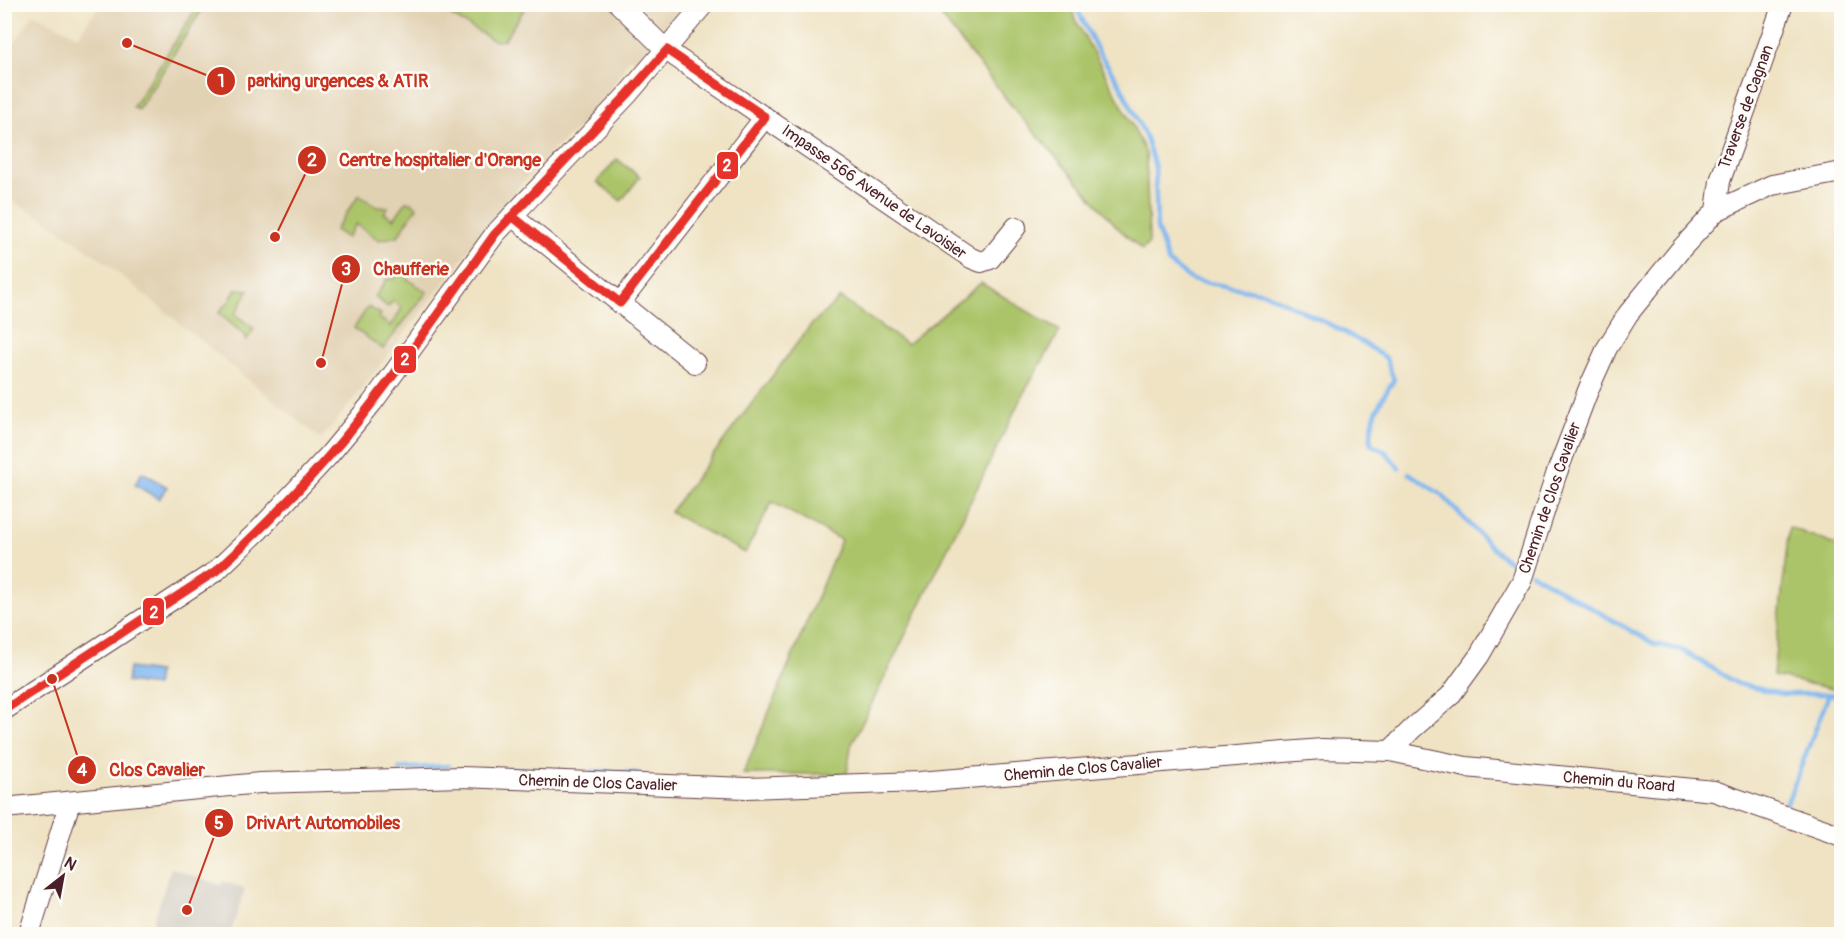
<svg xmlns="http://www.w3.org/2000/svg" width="1846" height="939" viewBox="0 0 1846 939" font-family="Pangolin,sans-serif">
  <rect width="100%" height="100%" fill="#fdfcf7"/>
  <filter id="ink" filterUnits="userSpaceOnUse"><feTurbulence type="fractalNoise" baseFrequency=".0167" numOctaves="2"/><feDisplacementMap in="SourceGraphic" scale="12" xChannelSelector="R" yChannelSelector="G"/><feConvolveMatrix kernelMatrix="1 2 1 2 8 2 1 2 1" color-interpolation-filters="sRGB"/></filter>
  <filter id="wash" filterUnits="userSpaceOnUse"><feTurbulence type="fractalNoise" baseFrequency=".008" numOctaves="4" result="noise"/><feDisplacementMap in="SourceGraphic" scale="24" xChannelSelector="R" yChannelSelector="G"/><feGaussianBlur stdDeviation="1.35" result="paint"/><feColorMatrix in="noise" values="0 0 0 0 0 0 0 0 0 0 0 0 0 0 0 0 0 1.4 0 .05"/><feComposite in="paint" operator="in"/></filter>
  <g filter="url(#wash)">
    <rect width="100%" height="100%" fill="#efe3c4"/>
    <!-- built -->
    <path fill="#e2d2b4" d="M99,5h584l-46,54 -8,-1 -18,31 -25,33 -34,29 -37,40 -169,218 -25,30 -224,-183 -54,-38 -38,-21v-140l29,-43 44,22z"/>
    <!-- industrial -->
    <path fill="#c9c3b8" d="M171,868l50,17 1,-4 23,8 -15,45h-81z"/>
    <!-- green -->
    <g fill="#abc469" stroke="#7a724a" stroke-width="1.5">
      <path d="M199,4l6,1 -67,105 -5,-3z"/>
      <path d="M447,5v-1l80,1 -23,35 -9,1 -52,-30z"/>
      <path d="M929,5h143l2,12 56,103 16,34 3,89 -7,7 -24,-22 -103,-118 -75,-95z"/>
      <path d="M617,159l23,18 -19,24 -24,-19z"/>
      <path d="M359,195l18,12h11l-4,6 10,6 12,-17h5l6,5 -19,29 -19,4 -23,-16 -9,14 -12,-8z"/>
      <path d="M403,266l7,4 -4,8 21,14 -44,57 -29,-21 14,-21 13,7 -2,4 12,8 11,-18 -9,-7 -5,6 -13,-10 12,-18h7z"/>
      <path d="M981,283l79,48 -37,63 -172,352 -4,28h-104l98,-234 -69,-38 -27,51 -75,-41 140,-186 30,-28 67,46z"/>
      <path d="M236,289l13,1 -14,24 19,15 -8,12 -3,-7 -24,-21 6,-8h2z"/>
      <path d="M1789,527l52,20v144l-68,-15z"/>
    </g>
    <!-- water -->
    <g fill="#80b7ef" stroke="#656b8d" stroke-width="1.5">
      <path d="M142,472l25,15 -8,12 -24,-14z"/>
      <path d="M129,668l29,4 -2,14 -29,-4z"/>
    </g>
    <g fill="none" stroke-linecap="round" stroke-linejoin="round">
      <!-- stream -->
      <g stroke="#80b7ef" stroke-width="4.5">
        <path d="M1078,4l1,9 19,38 23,35 25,52 9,29 2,61 11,34 24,18 73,13 68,33 32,18 21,14 8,22c-13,19 -25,40 -23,64l15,8 13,16"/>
        <path d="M1409,473l34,23 51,54 22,16"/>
        <path d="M1531,573l123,71 28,6 56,34 44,10h47l13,2"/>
        <path d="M399,769l49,-3"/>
        <path d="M508,769l57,2"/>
        <path d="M592,771l45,2"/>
        <path d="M1785,808l44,-114"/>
      </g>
    </g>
  </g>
  <g filter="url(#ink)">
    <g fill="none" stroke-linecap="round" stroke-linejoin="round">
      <!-- minor casing -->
      <g stroke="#633c42" stroke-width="22">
        <g id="minor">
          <path d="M619,4l41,40 16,13 295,201 10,4 9,-3 26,-32"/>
          <path d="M1716,211l4,-30 63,-177"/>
          <path d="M512,216l108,87 145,-186"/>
          <path d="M620,303l75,60"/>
          <path d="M4,710l212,-139 44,-42 69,-74 43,-52 123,-169 133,-140 76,-90"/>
          <path d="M1390,751l22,-22 38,-33 29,-40 43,-75 34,-106 33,-87 18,-40 21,-34 53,-65 35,-38 56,-26 70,-13"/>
          <path d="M4,808l256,-25 202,-6 284,11 173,-6 403,-33 68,2 76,16 248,24 128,45"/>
          <path d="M29,934l41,-132"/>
        </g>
      </g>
      <!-- minor -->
      <use href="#minor" stroke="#fff" stroke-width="20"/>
      <!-- bus-1 casing -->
      <g stroke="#fdfcf7" stroke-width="14">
        <g id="bus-1">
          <path d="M667,50l98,67 -145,186 -108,-87 116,-122z"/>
          <path d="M4,710l212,-139c46,-42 90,-87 130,-135 53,-65 100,-134 149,-202l17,-18"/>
        </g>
      </g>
      <!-- bus-1 -->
      <use href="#bus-1" stroke="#e6322a" stroke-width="9"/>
    </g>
  </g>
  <g text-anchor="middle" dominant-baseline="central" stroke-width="5" stroke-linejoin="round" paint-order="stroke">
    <!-- street labels -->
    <g font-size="16" fill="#4a1f2b" stroke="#fdfcf7">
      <text transform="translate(1746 107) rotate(-70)">Traverse de Cagnan</text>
      <text transform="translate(874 192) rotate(35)">Impasse 566 Avenue de Lavoisier</text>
      <text transform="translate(1550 498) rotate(-71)">Chemin de Clos Cavalier</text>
      <text transform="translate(1083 769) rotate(-5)">Chemin de Clos Cavalier</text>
      <text transform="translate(1619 782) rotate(5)">Chemin du Roard</text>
      <text transform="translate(598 783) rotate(2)">Chemin de Clos Cavalier</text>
    </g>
  </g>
  <!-- callouts -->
  <path fill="none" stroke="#c8321e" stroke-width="2" d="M127 43L221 81M275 237L312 160M321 363L346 269M52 679L82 770M187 910L219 823"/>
  <g fill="#c8321e" stroke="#fdfcf7" stroke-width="2">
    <circle cx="127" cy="43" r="6"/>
    <circle cx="275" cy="237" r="6"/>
    <circle cx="321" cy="363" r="6"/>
    <circle cx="52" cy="679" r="6"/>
    <circle cx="187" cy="910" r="6"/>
    <circle cx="221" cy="81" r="15"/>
    <circle cx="312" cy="160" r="15"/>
    <circle cx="346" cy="269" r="15"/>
    <circle cx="82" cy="770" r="15"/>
    <circle cx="219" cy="823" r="15"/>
  </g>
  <g font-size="18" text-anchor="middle" font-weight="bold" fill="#fff">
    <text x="221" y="87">1</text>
    <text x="312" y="166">2</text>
    <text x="346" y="275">3</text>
    <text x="82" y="776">4</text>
    <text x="219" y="829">5</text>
  </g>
  <g font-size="18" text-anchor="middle" font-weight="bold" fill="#c8321e" stroke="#fdfcf7" stroke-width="5" stroke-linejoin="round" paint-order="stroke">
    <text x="338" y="87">parking urgences &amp; ATIR</text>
    <text x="440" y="166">Centre hospitalier d'Orange</text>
    <text x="411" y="275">Chaufferie</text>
    <text x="157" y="776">Clos Cavalier</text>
    <text x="323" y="829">DrivArt Automobiles</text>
  </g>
  <g stroke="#fdfcf7" stroke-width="2">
    <rect x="716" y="151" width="23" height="29" rx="6" fill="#e6322a"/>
    <rect x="393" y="345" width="24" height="29" rx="6" fill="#e6322a"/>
    <rect x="142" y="597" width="23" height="29" rx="6" fill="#e6322a"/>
  </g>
  <g font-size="16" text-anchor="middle" font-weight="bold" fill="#fff">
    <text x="727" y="171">2</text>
    <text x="405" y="365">2</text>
    <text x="154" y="618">2</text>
  </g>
  <!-- margin -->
  <rect width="1846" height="939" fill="none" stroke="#fdfcf7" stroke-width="24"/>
  <!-- north arrow -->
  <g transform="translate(63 876) rotate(31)" stroke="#fdfcf7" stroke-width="4.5" paint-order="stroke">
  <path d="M0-4.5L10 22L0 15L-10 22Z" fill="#4a1f2b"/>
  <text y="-9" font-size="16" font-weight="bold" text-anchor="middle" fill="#4a1f2b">N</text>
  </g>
</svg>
